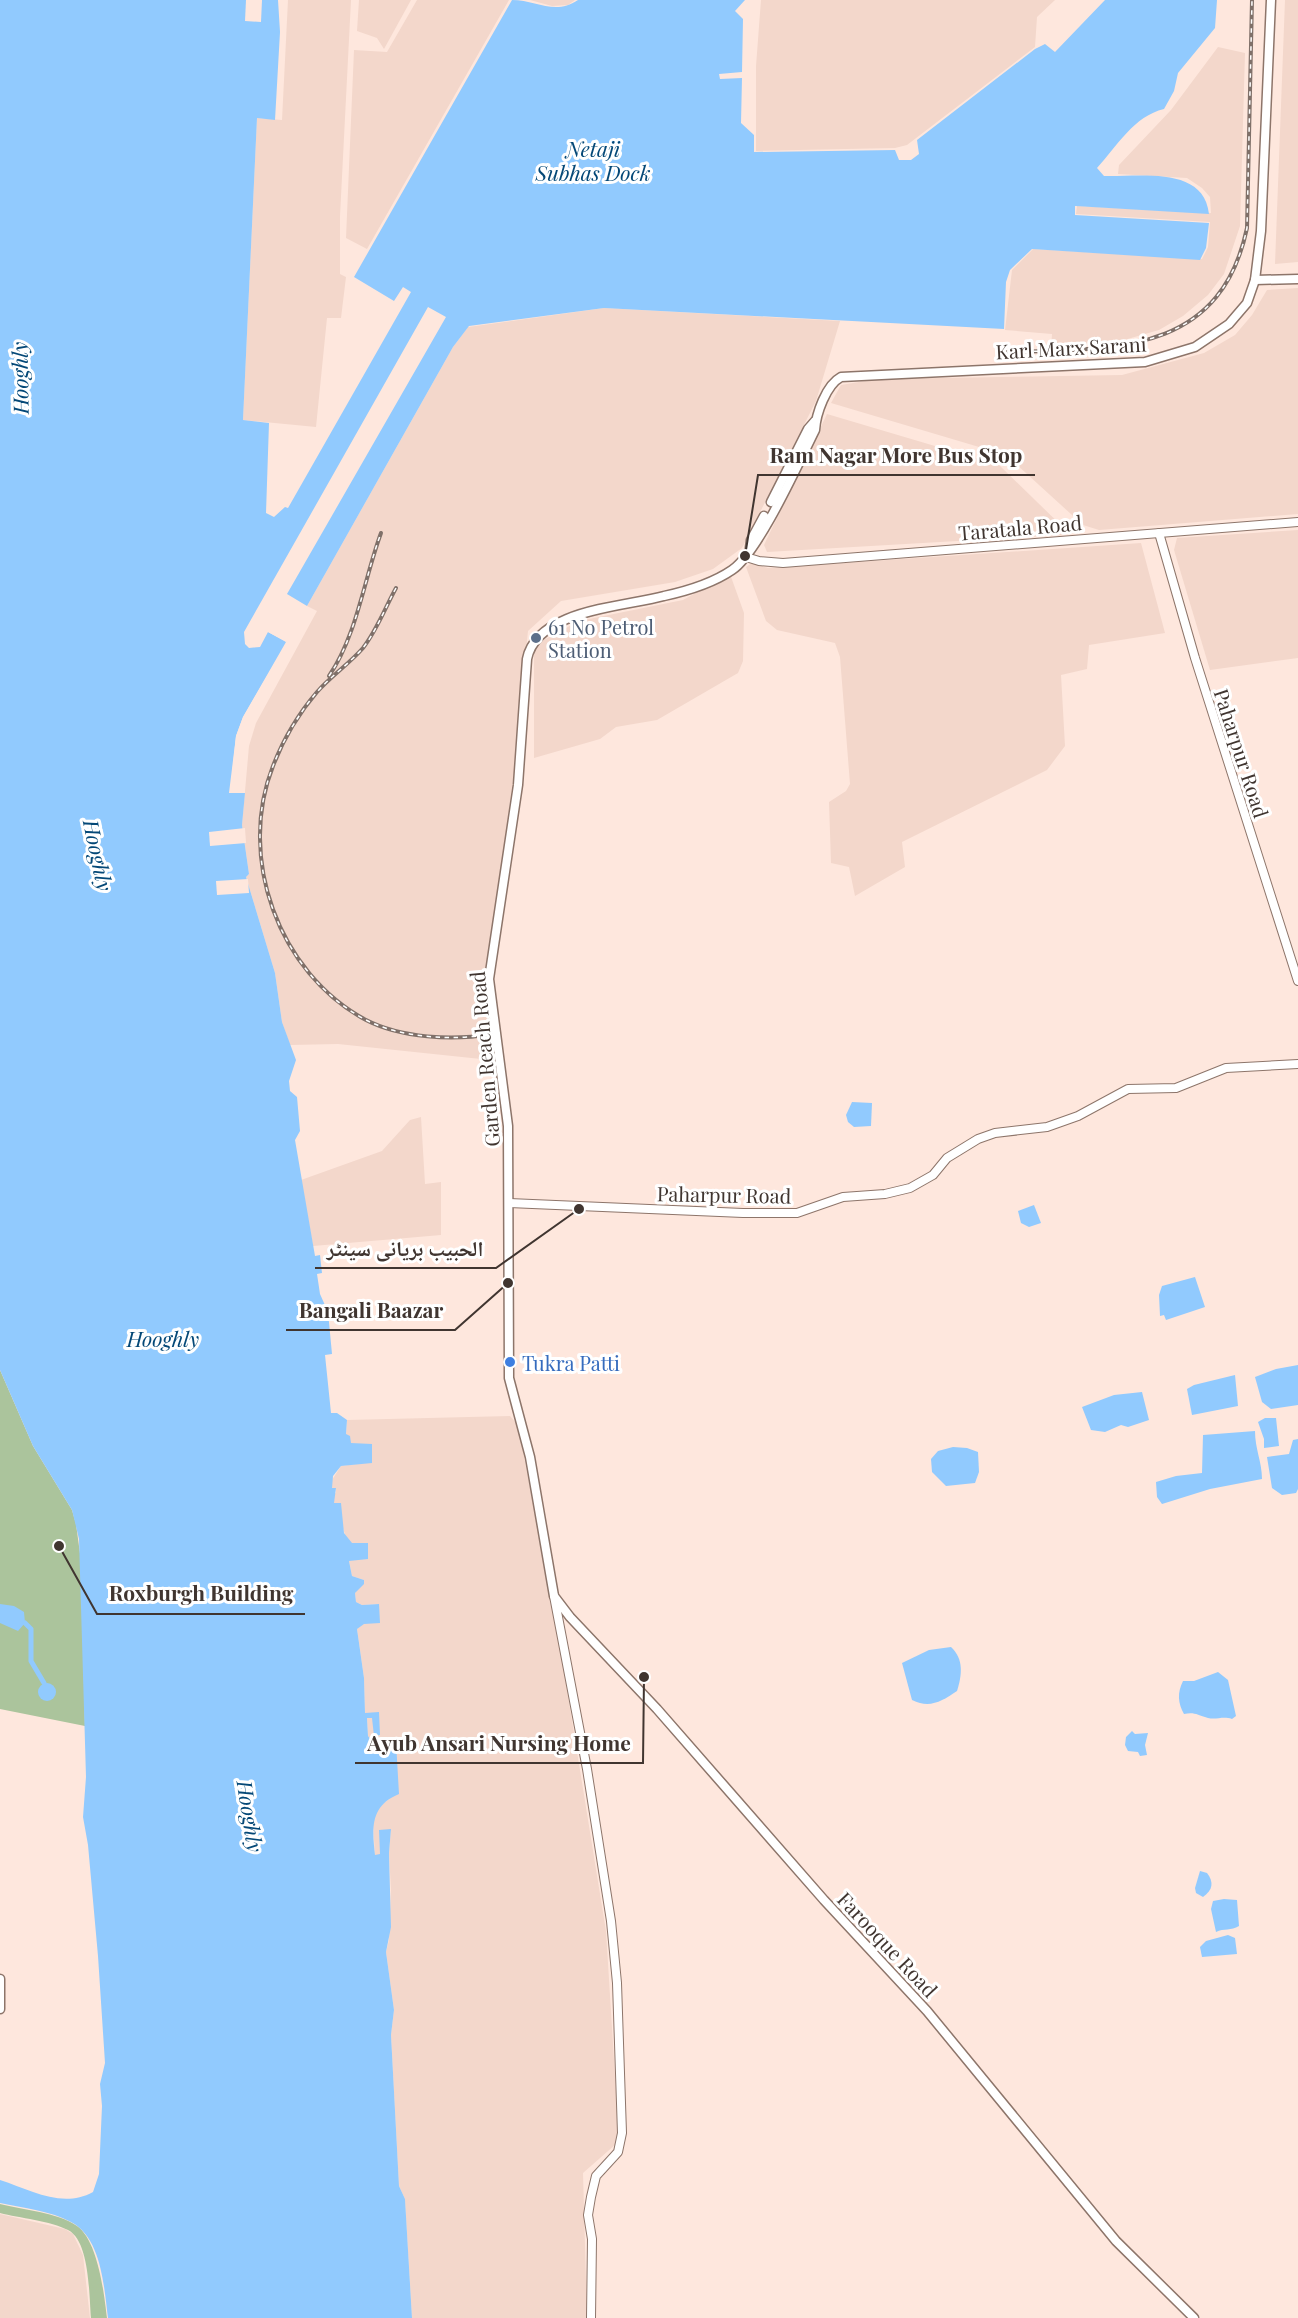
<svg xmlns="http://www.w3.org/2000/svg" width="1298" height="2318" viewBox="0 0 1298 2318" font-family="'Playfair Display','Noto Naskh Arabic',serif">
  <rect width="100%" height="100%" fill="#fee7dd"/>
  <!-- built -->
  <g fill="#f3d7cb">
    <path d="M288,0h63l-11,216v58l6,3 -5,41h-14l-11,109 -73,-7 14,-302 25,2z"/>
    <path d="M359,0h52l-27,49 -7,-11 -20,-7z"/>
    <path d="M417,0h92l-142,249 -21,-11 8,-188 33,2z"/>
    <path d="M530,0h45l-7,5 -16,1z"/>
    <path d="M761,0h294l-18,17 -2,30 -128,98 -12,3 -139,3v-85z"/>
    <path d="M1285,0h13v262l-23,2z"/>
    <path d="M1218,47l27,6 -5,173 -16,48 -16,21 -25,21 -24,14 -35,10 -73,9 1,-15 -47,-4 7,-60 21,-21 169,10 6,-12 2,-25 -134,-8 1,-8 134,7 -1,-16 -8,-9 -15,-10 -69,-4 1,-9 52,-55z"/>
    <path d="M1298,288v226l-199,16 -16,-5 -77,-70 -175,-52 10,-18 36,-6 245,-4 82,-22 31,-18 17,-20 15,-25z"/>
    <path d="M604,308l236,13 -24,80 -74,147 -29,21 -38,13 -114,19 -33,30 -14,141 -28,208 14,81 -162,-17 -48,1 -8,-23 -7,-49 -29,-96 3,-3 -7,-49 7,-79 7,-23 61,-112 -10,-5 146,-259 15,-20z"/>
    <path d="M827,414l172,51 70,68 -8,2 -294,17 -3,-7z"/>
    <path d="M1298,530v128l-88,12 -36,-120 3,-12z"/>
    <path d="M1141,543l24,90 -76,12 -2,24 -26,6 4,71 -18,24 -145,72 3,25 -50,29 -6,-29 -18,-4 -2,-61 17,-11 4,-7 -10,-127 -5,-14 -58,-13 -11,-9 -20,-54 6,-4 16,5z"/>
    <path d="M730,574l14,39 -1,48 -5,12 -81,47 -41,7 -16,12 -66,19v-106l6,-10 39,-21 104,-21z"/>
    <path d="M421,1117l4,67 16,-2v53l-128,11 -12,-66 81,-29 28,-31z"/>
    <path d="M510,1416l8,9 41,215 47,291 12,193 -2,20 -33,29 4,145h-175l-7,-119 -6,-13 -8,-151 3,-25 -8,-58 3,-12 2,-49 -2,-38 2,-24 -11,26h-5l-2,-31 4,-15 13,-11 6,-56h-23l-5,-6 -1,-18 12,-5h-14l-1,-35 -7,-49 22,-25 -17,1 -6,-3 -1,-9 9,-13 -12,-4 -3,-15 19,-17 -17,-1 -5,-6 -12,-34 -1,-9 3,-1v-4h-4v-9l9,-14 31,-4 -22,-19 -4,-8 1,-15z"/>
    <path d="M0,2214l65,15 8,5 10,21 7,63h-90z"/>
  </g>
  <!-- green -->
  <g fill="#abc49c">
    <path d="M0,1370l33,76 39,64 4,14 5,37 4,165 -85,-17z"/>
    <path d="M0,2204c23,6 57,8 77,22 21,15 27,67 30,92h-16c-2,-22 -1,-77 -23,-88 -17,-9 -49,-12 -68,-17z"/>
  </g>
  <!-- water -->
  <g fill="#91cafe">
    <path d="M0,0h278l2,32 -5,88 -18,-2 -14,302 26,3 -3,90 8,4 11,-10 3,1 123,-216 -8,-5 -9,14 -40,-24 158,-277c24,0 43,16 66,0h167l-10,11 8,8 -1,53 -23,2 1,5 22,-1 -1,45 13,12v17l141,-2 4,10h12l8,-6 -2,-14 118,-91 10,-5 10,8 50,-52h112l-2,28 -37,45 -4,18 -10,18c-30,7 -47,37 -67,59l7,8c37,1 100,-10 105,38l-134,-8v9l134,8 -3,25 -6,12 -168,-11 -22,21 -4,12 -2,47 -400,-21 -135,18 -16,21 -146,259 -20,-12 159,-277 -18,-10 -184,325 1,12 4,4 11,-1 8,-15 19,10 -44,75 -7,19 -6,57h15l-3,32 7,49 -3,3 29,96 7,49 14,38 -7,21 1,10 7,6 3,34 -5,9 20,116 5,-1 2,18 -5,1 3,20 8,18 4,42 -7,1 6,58h6l10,7 -1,14 4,2 1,7 21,1v19l-31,3 -8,10 -1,12h4l-2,15h7l3,30 8,10h16v16l-19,2 3,15 12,4v4l-9,9 1,9 6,3 17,-1 1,19 -16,1 -7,5 7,49 1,35 14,-1 1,23 -6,1 -2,-18h-5l1,18 5,6h23l3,52c-29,12 -27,34 -24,61l5,-1 -1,-24 12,-1 -2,24 2,74 -5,25 8,58 -3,25 8,151 6,13 7,119h-304c-4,-30 -6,-80 -37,-96 -20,-11 -48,-14 -71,-19v-23c31,10 62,29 93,12l6,-18 3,-68 -2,-22 5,-21 -7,-107 -10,-111 -5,-28 3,-40 -7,-238 -7,-29 -39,-64 -33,-76z"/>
    <path d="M852,1102l20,1 -1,23 -17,1 -6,-5 -2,-7z"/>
    <path d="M1034,1205l7,18 -12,4 -8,-4 -3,-12z"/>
    <path d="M1195,1277l10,30 -39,13 -2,-5 -4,1 -1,-21 3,-9z"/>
    <path d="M1298,1365v40l-27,4 -9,-7 -7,-25 21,-8z"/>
    <path d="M1235,1375l3,31 -46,9 -5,-26 7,-4z"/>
    <path d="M1142,1392l7,28 -21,7 -7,-2 -16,7 -14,-2 -9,-23 32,-12z"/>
    <path d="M1265,1418h11l3,28 -15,2v-9l-6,-17z"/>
    <path d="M1255,1431c0,18 7,31 7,48l-52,10 -48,15 -5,-7 -1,-15 20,-6 26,-3 1,-38z"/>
    <path d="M1298,1439v50l-2,4 -14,2 -10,-7 -5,-31 22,-3 4,-14z"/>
    <path d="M953,1447l14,1 11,4 1,20 -4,11 -29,3 -14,-14 -1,-13 7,-8z"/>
    <path d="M0,1604l14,2 10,6 1,11 -7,8 -18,-8z"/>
    <path d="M951,1647c13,12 11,28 6,44 -15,10 -27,18 -45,9l-10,-37 27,-13z"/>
    <path d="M1218,1672l10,8 8,36 -4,3c-9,-3 -16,1 -24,-1 -11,-3 -13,-6 -24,-4 -6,-11 -7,-21 -1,-33h11z"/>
    <circle cx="47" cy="1692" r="9"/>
    <path d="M1132,1731l3,3 13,-1 -3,12 2,10 -7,1 -2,-4 -10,-1 -3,-6 1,-8z"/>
    <path d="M1200,1871l7,2c7,9 6,17 -4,24l-7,-4 -1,-5z"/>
    <path d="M1224,1899l13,1 2,26c-8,5 -15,2 -23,6l-5,-23 2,-8z"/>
    <path d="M1228,1935l7,3 2,16 -35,3 -2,-10 6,-6z"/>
  </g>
  <!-- pier -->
  <g fill="#fee7dd">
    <path d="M246,0h16l-1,22 -16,-1z"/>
    <path d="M269,629l20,14 -43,76 -7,18 -7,53h13v3h-16l7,-57 7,-19 43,-75 -18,-10z"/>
    <path d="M245,828l1,15 -36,3 -1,-14z"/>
    <path d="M248,879l1,14 -32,2 -1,-14z"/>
  </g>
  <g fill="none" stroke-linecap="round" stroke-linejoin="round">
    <!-- canal -->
    <path stroke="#91cafe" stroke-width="5" d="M25,1623l6,6v32l13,22"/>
    <!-- tertiary casing -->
    <g stroke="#8d756a" stroke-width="10">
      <g id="tertiary">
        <path d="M1159,533l36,125 103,323"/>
        <path d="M746,557l13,4 24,2 515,-41"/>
        <path d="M509,1203l234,10h54l46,-16 42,-3 25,-6 23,-13 14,-17 31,-19 17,-6 52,-6 31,-11 50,-27 48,-1 50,-20 72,-4"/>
        <path d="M554,1596l33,173 24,152 6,62 5,150 -4,19 -22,24 -5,21 -3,18 4,24 -1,79"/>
      </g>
    </g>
    <!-- secondary casing -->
    <g stroke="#8d756a" stroke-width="11">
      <g id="secondary">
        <path d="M1255,280l43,-1"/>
        <path d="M771,502l37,-73 7,-8"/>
        <path d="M750,548l1,-8 13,-24"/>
        <path d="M0,1979v30"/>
        <path d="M1194,2318l-78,-77 -189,-230 -103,-111 -167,-191 -87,-92 -16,-21 -24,-139 -21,-79 -1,-252 -19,-147 29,-194 9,-126c10,-50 98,-52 137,-63 23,-5 49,-13 68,-26 26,-17 67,-108 83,-140 1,-16 11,-45 26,-53l304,-15 50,-15 34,-23 18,-21 8,-23 6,-49 10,-231"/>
      </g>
    </g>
    <!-- tertiary -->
    <use href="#tertiary" stroke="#fff" stroke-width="8"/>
    <!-- secondary -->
    <use href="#secondary" stroke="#fff" stroke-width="8"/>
    <!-- rail casing -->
    <g stroke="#7f7069" stroke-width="4">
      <g id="rail">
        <path d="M1007,352c105,-3 213,4 240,-124l5,-228"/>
        <path d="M396,588c-11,20 -19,42 -33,60 -14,16 -32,28 -46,44 -18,21 -34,48 -44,74 -36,91 5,207 93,254 35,18 87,21 125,14"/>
        <path d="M329,676c28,-41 35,-97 52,-143"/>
      </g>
    </g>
    <!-- rail -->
    <use href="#rail" stroke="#fff" stroke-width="1.5" stroke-dasharray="4.5" stroke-linecap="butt"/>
  </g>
  <!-- markers -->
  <circle fill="#5c6f8a" stroke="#fff" stroke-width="2" cx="536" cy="638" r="6"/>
  <circle fill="#3f7fe0" stroke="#fff" stroke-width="2" cx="510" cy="1362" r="6"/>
  <g text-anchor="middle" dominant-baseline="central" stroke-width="6" stroke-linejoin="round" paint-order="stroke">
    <!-- street labels -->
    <g font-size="20" fill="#403530" stroke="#fff">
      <text transform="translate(1071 347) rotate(-3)">Karl Marx Sarani</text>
      <text transform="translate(1020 527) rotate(-5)">Taratala Road</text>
      <text transform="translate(1242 753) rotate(72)">Paharpur Road</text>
      <text transform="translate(484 1059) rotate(-95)">Garden Reach Road</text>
      <text transform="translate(724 1194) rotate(1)">Paharpur Road</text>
      <text transform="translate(888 1944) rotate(47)">Farooque Road</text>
    </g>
    <!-- service labels -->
    <g font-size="20" fill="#4e5e75" stroke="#fff" text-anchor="start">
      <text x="548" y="626">61 No Petrol<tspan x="548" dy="23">Station</tspan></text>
    </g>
    <!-- shop labels -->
    <g font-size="20" fill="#366cbe" stroke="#fff" text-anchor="start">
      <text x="522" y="1362">Tukra Patti</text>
    </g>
    <!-- water labels -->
    <g font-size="21" font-style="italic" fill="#044877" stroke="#fff">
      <text x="593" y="148">Netaji<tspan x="593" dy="24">Subhas Dock</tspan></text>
      <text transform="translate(19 378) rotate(-91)">Hooghly</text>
      <text transform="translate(99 855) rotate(78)">Hooghly</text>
      <text x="163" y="1338">Hooghly</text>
      <text transform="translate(251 1816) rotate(81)">Hooghly</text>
    </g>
  </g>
  <!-- callouts -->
  <path fill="none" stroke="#403530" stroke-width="2" d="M745 556L758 475H1035M579 1209L496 1268H315M508 1283L455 1330H286M59 1546L97 1614H305M644 1677L643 1763H355"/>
  <g fill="#403530" stroke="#fff" stroke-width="2">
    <circle cx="745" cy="556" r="6"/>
    <circle cx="579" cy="1209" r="6"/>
    <circle cx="508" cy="1283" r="6"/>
    <circle cx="59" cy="1546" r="6"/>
    <circle cx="644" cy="1677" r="6"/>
  </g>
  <g font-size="21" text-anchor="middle" font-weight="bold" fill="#403530" stroke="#fff" stroke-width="6" stroke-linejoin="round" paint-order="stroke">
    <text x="896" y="463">Ram Nagar More Bus Stop</text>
    <text x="405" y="1256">الحبیب بریانی سینٹر</text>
    <text x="371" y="1318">Bangali Baazar</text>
    <text x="201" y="1601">Roxburgh Building</text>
    <text x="499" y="1751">Ayub Ansari Nursing Home</text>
  </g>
</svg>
